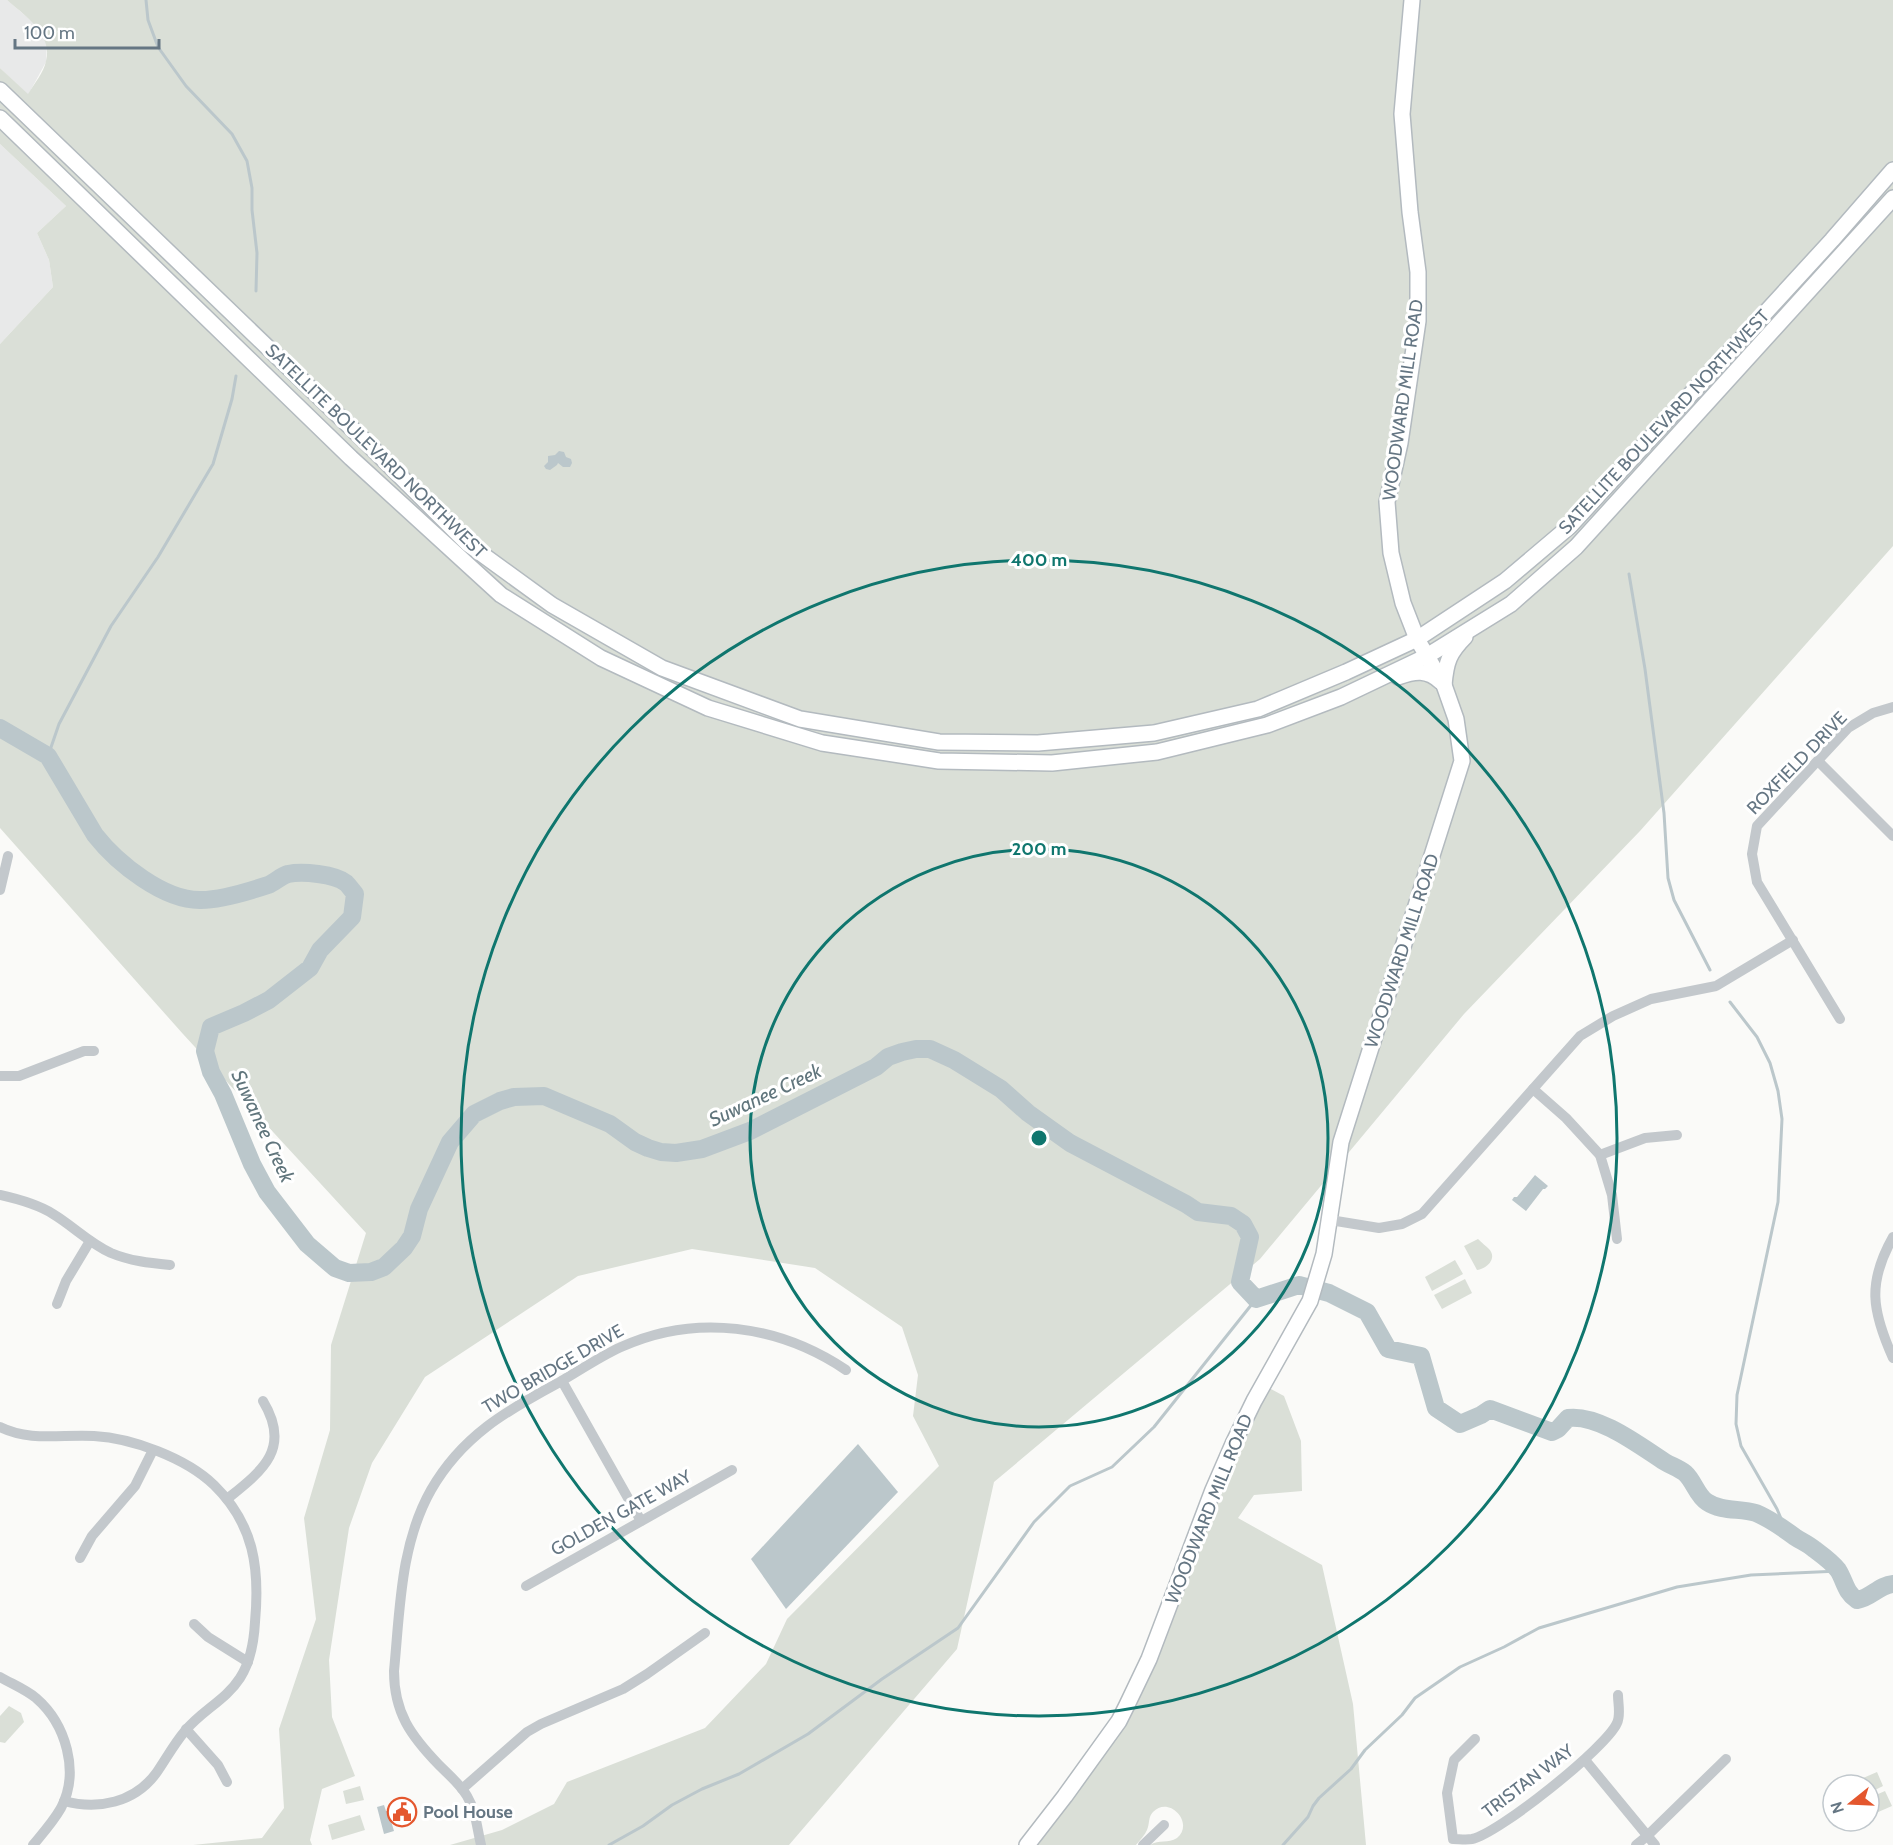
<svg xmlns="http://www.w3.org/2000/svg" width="1893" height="1845" viewBox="0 0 1893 1845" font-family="Cabin,sans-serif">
  <rect width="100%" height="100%" fill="#fafaf8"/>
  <!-- built -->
  <g fill="#e8e9e9">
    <path d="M0,0h7l28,24 12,19 -1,19 -18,33 -28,-27z"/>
    <path d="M0,144l66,62 -29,27 12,27 4,27 -53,57z"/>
  </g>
  <!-- green -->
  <g fill="#dadfd7">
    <path d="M7,0h1886v546l-253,285 -176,183 -204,245 -266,223 -37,167 -168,196h-339l52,-15 52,-26 13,-22 138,-54 61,-64 21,-45 152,-153 -26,-50 5,-41 -16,-48 -87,-59 -123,-19 -114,27 -153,101 -53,86 -23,65 -20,132 3,57 23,59 -33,13 -12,51 2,5h-119l69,-7 22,-30 -5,-79 37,-110 -12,-101 26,-88 1,-85 35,-112 -183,-199 -183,-206v-484l53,-57 -4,-27 -12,-27 29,-27 -66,-62v-76l28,26c6,-10 16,-22 18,-33 7,-27 -21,-45 -39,-61z"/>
    <path d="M1478,1239c4,4 8,7 11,10 9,10 -3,20 -12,21l-13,-24z"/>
    <path d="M1455,1260l8,14 -31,17 -7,-14z"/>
    <path d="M1465,1279l7,14 -30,16 -8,-14z"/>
    <path d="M1267,1387l17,9 17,45 1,50 -48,4 -16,23 84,47 31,139 13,141h-216c9,-6 18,-1 27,-7 18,-15 -8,-43 -24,-26 -5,5 -3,11 -6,18 -2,5 -7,10 -11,15h-103l82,-110 104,-248z"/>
    <path d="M9,1706l12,7 3,9 -19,21 -5,-1v-26z"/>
    <path d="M1877,1772l6,14 -14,7v-8h-22z"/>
    <path d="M360,1786l4,14 -18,4 -3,-13z"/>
    <path d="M1885,1791l7,15 -23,10v-18z"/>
    <path d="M360,1815l5,15 -33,10 -4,-15z"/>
  </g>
  <!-- water -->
  <g fill="#bbc7cb">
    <path d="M559,451l5,1 2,5 5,2 1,4 -2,4h-7l-5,-4 -1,2 -7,5 -4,-1 -2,-3 4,-4v-6l7,-1z"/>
    <path d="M1535,1175l13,11 -3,3h-2l-17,22 -14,-11 2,-3h3z"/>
    <path d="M858,1444l40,48 -112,117 -35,-50z"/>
    <path d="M384,1805l2,6h2l6,20 -10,3 -7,-27z"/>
  </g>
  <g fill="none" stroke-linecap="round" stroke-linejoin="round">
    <!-- stream -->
    <g stroke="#bbc7cb" stroke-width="3">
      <path d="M146,0l2,20 10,27 28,39 46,48 15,27 5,27v22l5,43 -1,38"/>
      <path d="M1629,574l16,95 19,144 4,65 6,22 36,70"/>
      <path d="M48,756l11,-32 52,-98 47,-69 55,-93 19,-65 4,-23"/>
      <path d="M1730,1002l27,35 13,26 8,28 4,28 -4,83 -41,193 -1,29 5,22 36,63 8,19"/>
      <path d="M609,1845l34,-19 29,-21 30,-16 37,-15 69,-40 74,-55 76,-51 76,-106 36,-36 42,-19 42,-40 102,-128"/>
      <path d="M1283,1845l25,-28 5,-11 6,-8 32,-29 14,-19 37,-35 13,-17 45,-31 44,-20 35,-19 138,-41 74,-12 88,-4"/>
    </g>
    <!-- river -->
    <path stroke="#bbc7cb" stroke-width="18" d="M0,728l48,28 47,79c22,28 69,66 106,65 18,0 49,-9 67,-15 7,-3 13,-9 20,-11 14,-3 47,0 58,9 3,3 6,7 9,11l-3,23 -32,33 -10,18 -41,32 -25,13 -33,14 -6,24 6,21 12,22 29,70 15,28 40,52 28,24 14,5 22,-1 13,-5 20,-19 8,-12 7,-27 31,-67 24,-28 26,-13 14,-4 30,-1 66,28 25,18 13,6 13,4 15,1 26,-4 48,-18 126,-64 12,-10 14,-5 14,-3h14l24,11 47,29 27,24 42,30 116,61 12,8 33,4 12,8 7,13 -10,45 16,17 43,-14 30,8 38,19 21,37 33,7 15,52 24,16 21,-9 9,-6 62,23 6,-3 10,-11c31,-4 72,28 97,44 7,4 15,7 20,11 9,8 12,23 22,29 15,10 33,6 49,11 14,6 27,15 39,24 6,4 13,7 19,12 8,6 18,13 24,21 7,11 7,22 19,30 14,-2 22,-15 36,-16"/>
    <!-- secondary casing -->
    <g stroke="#b3babf" stroke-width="18">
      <g id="secondary">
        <path d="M0,90l368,354 100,100 84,61 110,63 138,51 139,23 99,1 116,-10 104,-24 88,-37 71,-33 88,-58 65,-55 262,-286 61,-70"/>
        <path d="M0,118l351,340 150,137 100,63 107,50 114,35 117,18 113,2 105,-11 110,-27 74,-28 86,-41 84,-52 65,-57 317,-349"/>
        <path d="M1398,677c17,-6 29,-8 43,5"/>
        <path d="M1444,685c2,-23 5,-32 21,-48"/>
        <path d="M1027,1845l38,-49 54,-75 8,-16 22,-46 64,-169 20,-46 21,-43 56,-100 14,-47 17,-112 121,-381 -6,-42 -12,-34 -27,-46 -14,-36 -12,-50 -4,-51 13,-59 18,-122v-49l-8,-60 -8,-98 10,-114"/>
      </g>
    </g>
    <!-- street -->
    <g stroke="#c3c8cc" stroke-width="10">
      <path d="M1818,761l75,75"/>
      <path d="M0,890l8,-34"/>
      <path d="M1840,1019l-83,-137 -5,-28 5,-28 91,-98 25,-15 20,-6"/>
      <path d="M0,1076h19l65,-25h10"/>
      <path d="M1533,1089l33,29 34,37 12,40 5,44"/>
      <path d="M1600,1155l45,-17 32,-3"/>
      <path d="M0,1195c18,4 37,9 53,19 20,12 36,29 58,39 19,8 39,10 59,12"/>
      <path d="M1330,1220l49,8 23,-4 20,-10 158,-178 33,-20 38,-17 65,-13 77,-46"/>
      <path d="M1893,1237c-26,46 -21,74 0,121"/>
      <path d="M57,1304l9,-23 24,-40"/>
      <path d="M562,1381l79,140"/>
      <path d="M0,1427c30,15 62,7 94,9 38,2 92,22 120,49 40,39 46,83 41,137 -1,19 -4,39 -15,56 -14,22 -39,33 -55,53 -11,13 -19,28 -28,41 -22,31 -59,38 -93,29"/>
      <path d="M227,1499c35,-28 65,-50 36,-98"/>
      <path d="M80,1558l12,-22 43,-50 18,-36"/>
      <path d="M526,1586l206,-116"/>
      <path d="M194,1624l14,13 40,25"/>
      <path d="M0,1677c12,7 25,12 36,21 30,26 44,74 25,110 -8,14 -18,25 -28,37"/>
      <path d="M186,1729l32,36 9,17"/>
      <path d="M1475,1739l-21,21 -7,33 6,46c6,0 13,1 19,0 26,-5 135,-92 145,-116 4,-8 1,-19 1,-28"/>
      <path d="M1585,1760l70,85"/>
      <path d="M462,1789l65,-57 14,-8 82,-35 24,-15 58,-41"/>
      <path d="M481,1845c-4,-17 -5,-34 -14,-49 -7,-12 -18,-21 -28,-31 -28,-29 -45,-52 -45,-94 6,-61 6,-126 37,-181 31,-54 75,-79 127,-107 21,-12 41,-26 63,-36 75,-34 158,-22 225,23"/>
      <path d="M1143,1845l21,-20"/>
      <path d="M1636,1845l11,-9 79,-77"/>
    </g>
    <!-- secondary -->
    <use href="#secondary" stroke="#fff" stroke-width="15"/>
  </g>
  <!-- distance rings -->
  <g fill="none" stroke="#0f766e" stroke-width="3">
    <circle cx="1039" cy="1138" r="289"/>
    <circle cx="1039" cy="1138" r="578"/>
  </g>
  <!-- icons -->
  <defs>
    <g id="civic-ring" transform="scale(1.5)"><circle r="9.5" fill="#fff" stroke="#e4572e" stroke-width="1.5"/><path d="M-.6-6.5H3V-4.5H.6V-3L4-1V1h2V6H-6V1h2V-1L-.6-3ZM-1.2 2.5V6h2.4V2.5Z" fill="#e4572e"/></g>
  </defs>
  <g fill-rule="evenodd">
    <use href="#civic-ring" x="402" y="1812"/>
  </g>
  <g text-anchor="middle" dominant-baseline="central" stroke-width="6" stroke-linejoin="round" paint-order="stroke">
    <!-- street labels -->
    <g font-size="18" fill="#657683" stroke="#fff">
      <text transform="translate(1403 400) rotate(-82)">WOODWARD MILL ROAD</text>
      <text transform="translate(1664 422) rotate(-47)">SATELLITE BOULEVARD NORTHWEST</text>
      <text transform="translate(376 451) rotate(44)">SATELLITE BOULEVARD NORTHWEST</text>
      <text transform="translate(1797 763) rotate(-46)">ROXFIELD DRIVE</text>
      <text transform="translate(1402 951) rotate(-72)">WOODWARD MILL ROAD</text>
      <text transform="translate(553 1369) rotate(-30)">TWO BRIDGE DRIVE</text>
      <text transform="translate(1209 1509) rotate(-68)">WOODWARD MILL ROAD</text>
      <text transform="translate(621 1513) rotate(-29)">GOLDEN GATE WAY</text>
      <text transform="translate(1528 1781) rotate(-37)">TRISTAN WAY</text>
    </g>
    <!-- poi labels -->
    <g font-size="18" font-weight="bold" fill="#657683" stroke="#fff" text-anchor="start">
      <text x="423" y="1812">Pool House</text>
    </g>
    <!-- water labels -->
    <g font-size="20" font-style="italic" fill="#60757c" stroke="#fff">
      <text transform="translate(765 1095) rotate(-25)">Suwanee Creek</text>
      <text transform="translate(263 1126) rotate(65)">Suwanee Creek</text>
    </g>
  </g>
  <circle cx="1039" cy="1138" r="9" fill="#0f766e" stroke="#fff" stroke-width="3"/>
  <g font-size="18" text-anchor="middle" font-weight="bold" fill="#0f766e" stroke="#fff" stroke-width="6" stroke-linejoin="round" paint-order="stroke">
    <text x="1039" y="566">400 m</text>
    <text x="1039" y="855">200 m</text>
  </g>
  <!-- north arrow -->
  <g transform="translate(1851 1803) rotate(252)"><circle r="28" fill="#ffffff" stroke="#c1c8cd" stroke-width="1.5"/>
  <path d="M0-4.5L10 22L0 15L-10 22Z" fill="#e4572e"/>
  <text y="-9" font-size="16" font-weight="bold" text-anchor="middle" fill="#657683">N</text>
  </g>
  <!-- scale -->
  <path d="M15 39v9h144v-9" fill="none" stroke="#657683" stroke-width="3"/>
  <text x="24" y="39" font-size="18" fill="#657683" stroke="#ffffff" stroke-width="4.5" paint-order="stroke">100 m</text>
</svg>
